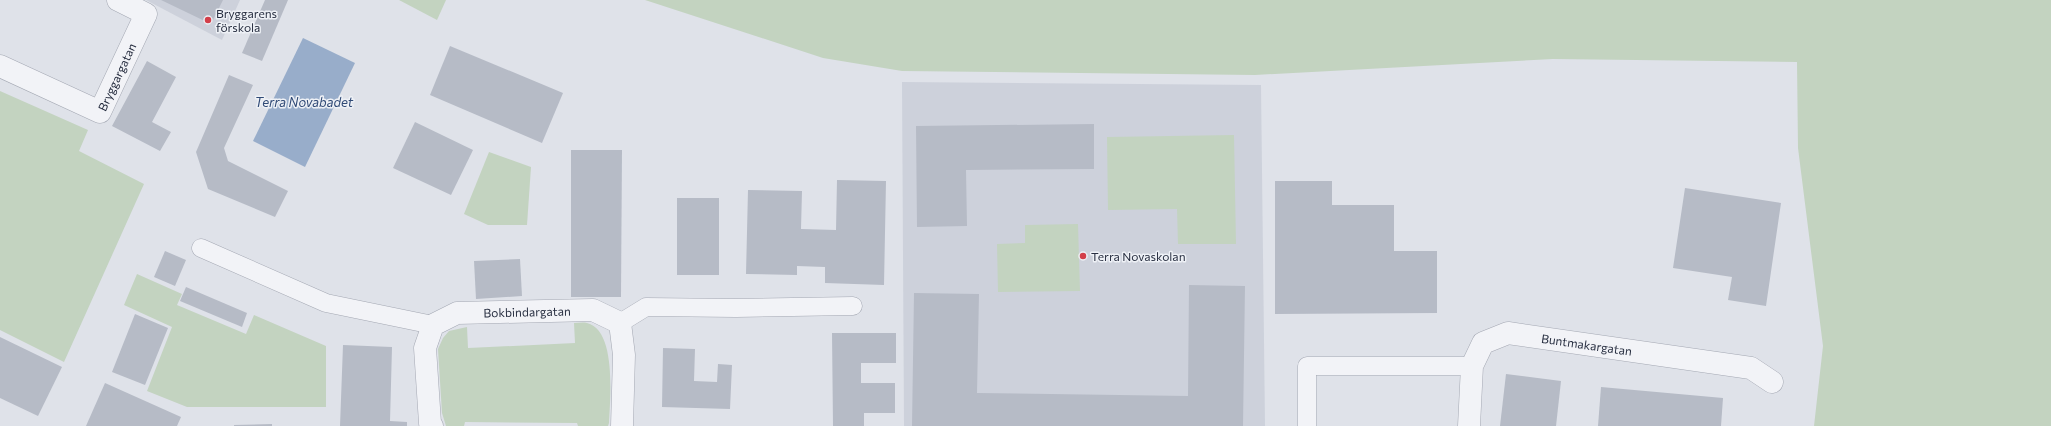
<svg xmlns="http://www.w3.org/2000/svg" width="2051" height="426" viewBox="0 0 2051 426" font-family="Commissioner,sans-serif">
  <rect width="100%" height="100%" fill="#dfe2e9"/>
  <!-- built -->
  <g fill="#cdd1db">
    <path d="M146,0h94l-18,40z"/>
    <path d="M902,82l359,3 4,341h-361z"/>
  </g>
  <!-- green -->
  <g fill="#c3d3c0">
    <path d="M399,0h47l-9,20z"/>
    <path d="M645,0h1406v426h-237l9,-80 -25,-198 -1,-86 -244,-3 -298,16 -353,-4 -79,-13z"/>
    <path d="M0,91l88,39 -9,21 65,33 -80,178 -64,-32z"/>
    <path d="M1234,135l2,109h-58l-1,-35 -69,1 -1,-73z"/>
    <path d="M489,152l42,15 -4,58h-39l-24,-11z"/>
    <path d="M1078,224l2,67 -82,1 -1,-48 28,-1v-18z"/>
    <path d="M137,274l45,20 -5,11 69,29 8,-19 72,31v61h-139l-40,-16 25,-64 -48,-22z"/>
    <path d="M574,323c4,0 9,-1 13,0 30,7 23,77 22,100l-1,3h-30l-1,-3 -112,-1 -1,4h-18l-4,-13 -4,-64 5,-11 6,-7 18,-4 1,21 107,-5z"/>
  </g>
  <!-- water -->
  <path fill="#98adca" d="M303,38l52,25 -50,104 -52,-26z"/>
  <!-- building -->
  <g fill="#b6bbc6">
    <path d="M161,0h62l-12,24z"/>
    <path d="M265,0h23l-26,61 -20,-8z"/>
    <path d="M450,46l113,47 -21,50 -112,-48z"/>
    <path d="M147,61l29,16 -24,45 19,10 -11,19 -48,-25z"/>
    <path d="M229,75l24,10 -29,63 4,13 60,30 -13,26 -67,-28 -12,-37z"/>
    <path d="M415,122l58,28 -22,45 -58,-27z"/>
    <path d="M1094,124v45l-128,1 1,56 -50,1 -1,-101z"/>
    <path d="M571,150h51l-1,147h-50z"/>
    <path d="M837,180l49,1 -2,104 -59,-2v-16l-28,-1v9l-51,-1 2,-84 54,1 -1,38 35,1z"/>
    <path d="M1275,181h57v24h62v46h43v62l-162,1z"/>
    <path d="M1685,188l96,15 -15,103 -38,-6 4,-23 -59,-9z"/>
    <rect x="677" y="198" width="42" height="77"/>
    <path d="M165,251l21,9 -11,26 -21,-9z"/>
    <path d="M520,259l2,37 -46,3 -2,-38z"/>
    <path d="M1189,285l56,1 -2,140h-331l2,-133 65,1 -2,99 211,3z"/>
    <path d="M186,287l61,26 -5,14 -62,-26z"/>
    <path d="M135,314l33,14 -23,57 -33,-13z"/>
    <path d="M832,333h64v30h-35v20h34v30h-31v13h-31z"/>
    <path d="M0,337l62,30 -24,49 -38,-18z"/>
    <path d="M343,345l49,2 -2,74 17,1v4h-67z"/>
    <path d="M663,348l32,1 -1,32 23,1 1,-18 14,1 -2,44 -68,-2z"/>
    <path d="M1506,374l55,7 -5,45h-56z"/>
    <path d="M105,383l76,34 -4,9h-91z"/>
    <path d="M1601,387l122,11 -2,28h-123z"/>
    <path d="M272,424v2h-38v-1z"/>
  </g>
  <g fill="none" stroke-linecap="round" stroke-linejoin="round">
    <!-- lane casing -->
    <g stroke="#a4a8b3" stroke-width="19">
      <g id="lane">
        <path d="M201,248l125,55 107,22"/>
        <path d="M620,323l26,-16 90,1 117,-2"/>
        <path d="M1307,426v-60h165"/>
      </g>
    </g>
    <!-- street casing -->
    <g stroke="#a4a8b3" stroke-width="23">
      <g id="street">
        <path id="s1" d="M0,66l100,46 46,-98 -28,-14"/>
        <path id="s2" d="M432,426l-2,-3 -5,-75 8,-23 24,-12 136,-3 27,13 4,32 -2,71"/>
        <path id="s3" d="M1469,426l3,-60 11,-23 25,-10 243,35 21,14"/>
      </g>
    </g>
    <!-- lane -->
    <use href="#lane" stroke="#f2f3f7" stroke-width="18"/>
    <!-- street -->
    <use href="#street" stroke="#f2f3f7" stroke-width="22"/>
  </g>
  <!-- markers -->
  <g fill="#d33f4a" stroke="#eef1f6" stroke-width="1.5">
    <circle cx="208" cy="20" r="4"/>
    <circle cx="1083" cy="256" r="4"/>
  </g>
  <g text-anchor="middle" dominant-baseline="central" stroke-width="3" stroke-linejoin="round" paint-order="stroke">
    <!-- poi labels -->
    <g font-size="12" fill="#272e40" stroke="#eef1f6" text-anchor="start">
      <text x="216" y="13">Bryggarens<tspan x="216" dy="14">förskola</tspan></text>
      <text x="1091" y="256">Terra Novaskolan</text>
    </g>
    <!-- street labels -->
    <g font-size="12" fill="#272e40" stroke="#eef1f6">
      <text stroke="none"><textPath href="#s1" startOffset="149">Bryggargatan</textPath></text>
      <text stroke="none"><textPath href="#s2" startOffset="200">Bokbindargatan</textPath></text>
      <text stroke="none"><textPath href="#s3" startOffset="192">Buntmakargatan</textPath></text>
    </g>
    <!-- water labels -->
    <g font-size="13" font-style="italic" fill="#304a76" stroke="#eef1f6">
      <text x="304" y="102">Terra Novabadet</text>
    </g>
  </g>
</svg>
